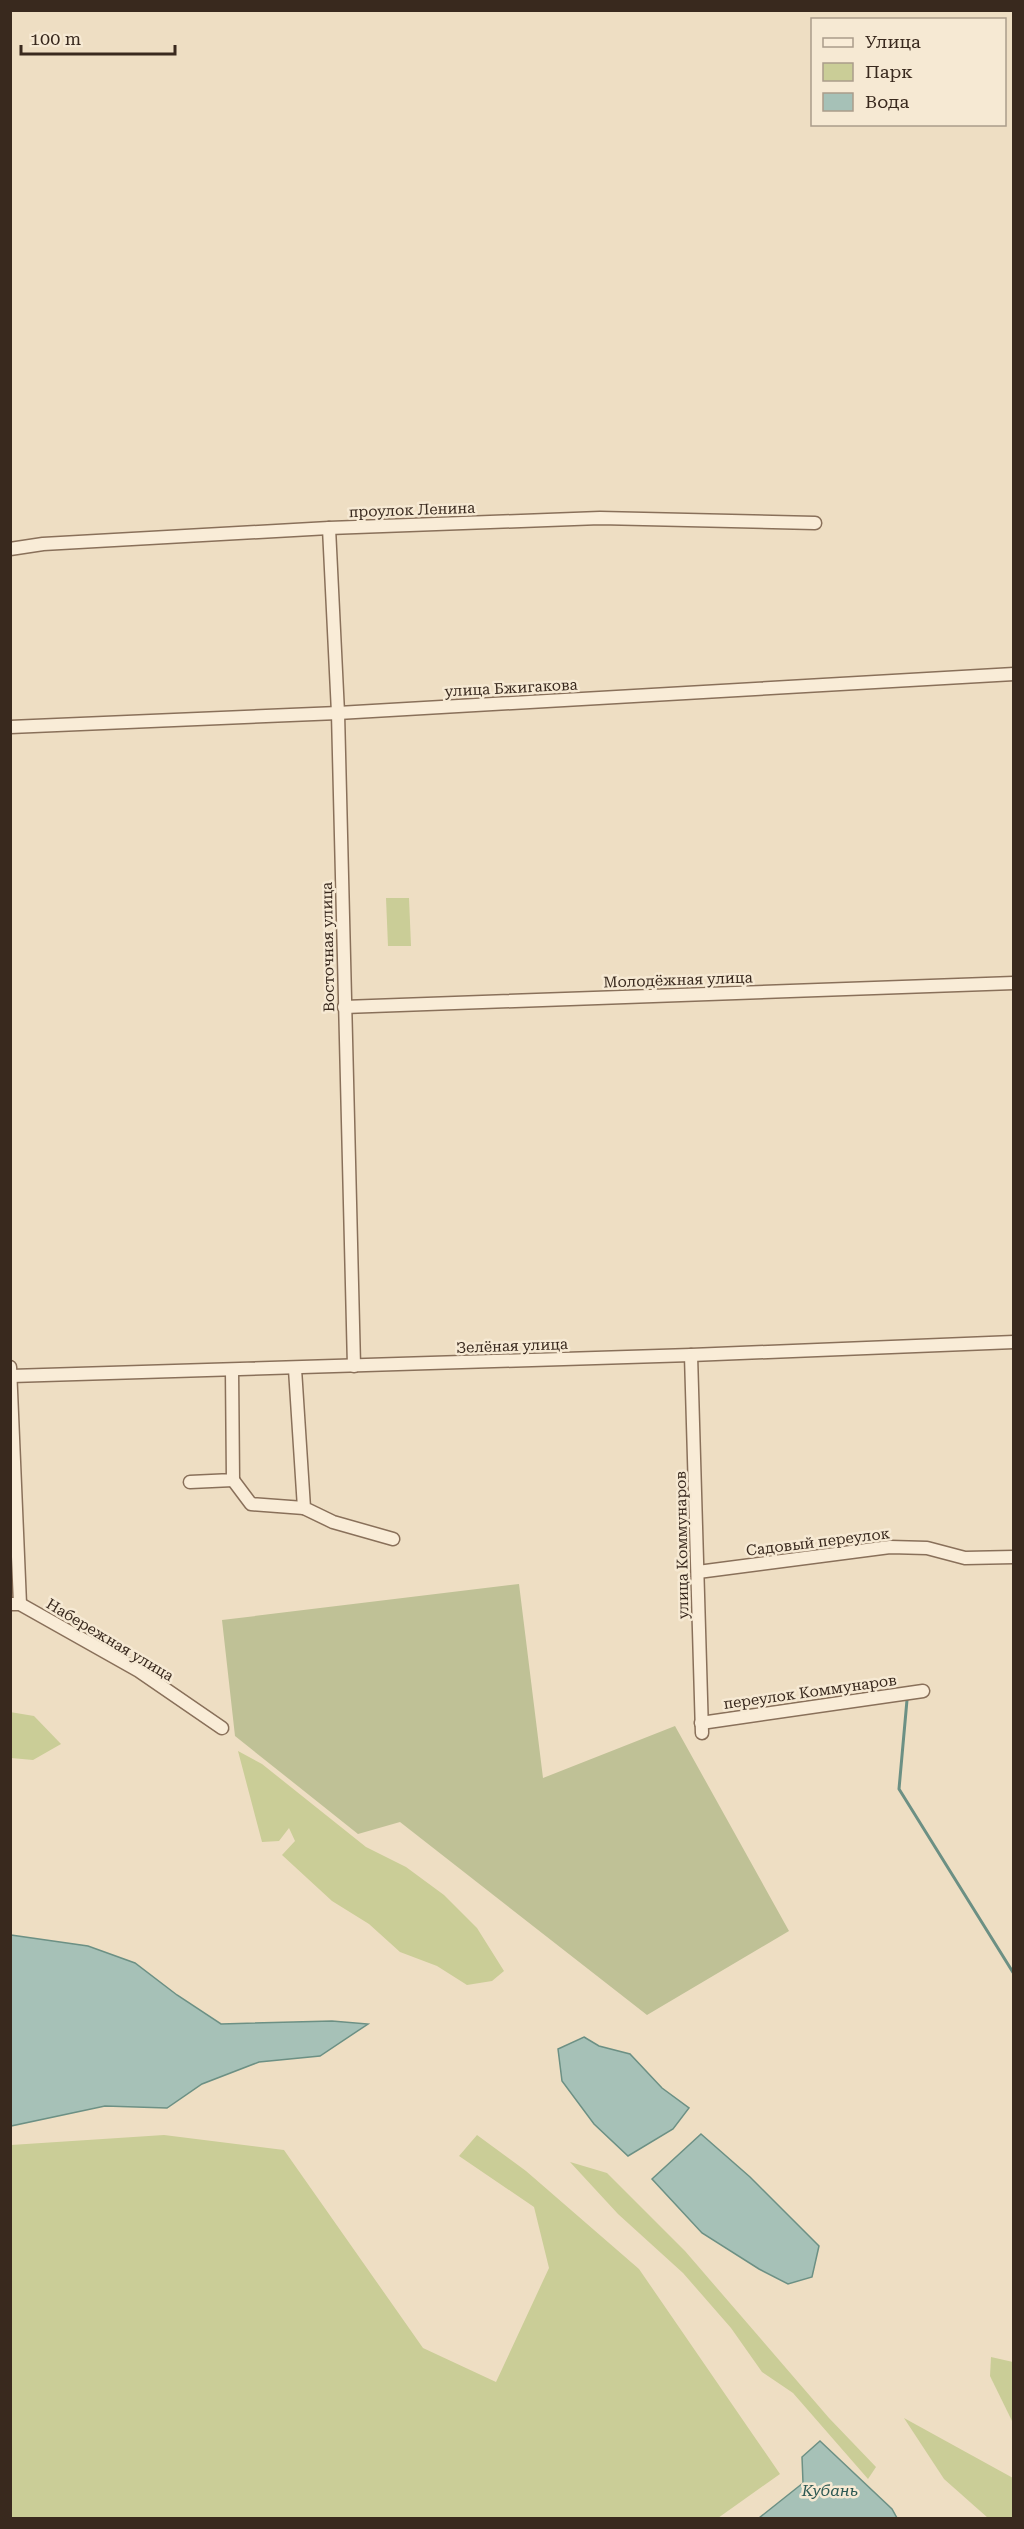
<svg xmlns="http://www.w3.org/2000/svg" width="1024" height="2529" viewBox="0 0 1024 2529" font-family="'Roboto Serif',serif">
  <rect width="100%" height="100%" fill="#eedec3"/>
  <!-- green -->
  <g fill="#cacd97">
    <path d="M386,898h23l2,48h-23z"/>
    <path d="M10,1712l24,4 27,28 -28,16 -22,-2z"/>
    <path d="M238,1751l24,13 104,83 40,20 38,28 33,33 27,43 -12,10 -25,4 -30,-19 -37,-14 -31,-28 -37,-23 -50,-46 13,-14 -6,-13 -10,13 -17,1z"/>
    <path d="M164,2135l120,15 139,198 73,34 53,-114 -15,-61 -75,-51 18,-21 49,36 113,98 141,205 -62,44h-707v-373z"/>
    <path d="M570,2162l37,11 78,78 144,167 47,49 -8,12 -75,-86 -31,-21 -31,-44 -48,-55 -65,-59z"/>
    <path d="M991,2357l22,5v61l-23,-47z"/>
    <path d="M904,2418l109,60v40h-25l-44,-39z"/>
  </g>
  <!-- cemetery -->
  <path fill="#bfc196" d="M519,1584l24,194 132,-52 114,205 -142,84 -247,-193 -42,12 -123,-98 -13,-116z"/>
  <!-- water -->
  <g fill="#a6c1b7" stroke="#6c9084" stroke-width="1.5">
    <path d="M11,1935l77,11 47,17 42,32 44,29 111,-3 36,3 -48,32 -61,6 -57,22 -35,24 -62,-2 -94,20z"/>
    <path d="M584,2037l15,9 31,8 32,34 27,20 -16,21 -45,27 -34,-32 -32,-43 -4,-32z"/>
    <path d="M701,2134l49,43 69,69 -7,31 -24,7 -29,-15 -57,-36 -50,-54z"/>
    <path d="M820,2441l72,68 5,9h-138l44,-35 -1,-26z"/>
  </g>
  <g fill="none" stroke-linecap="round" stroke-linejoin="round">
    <!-- stream -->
    <path stroke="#6c9084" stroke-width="3" d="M907,1700l-8,89 115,185"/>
    <!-- minor casing -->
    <g stroke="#89705a" stroke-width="15">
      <g id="minor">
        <path d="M329,528l9,185 16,653"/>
        <path d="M10,549l33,-5 286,-16 271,-10 215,5"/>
        <path d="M10,727l328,-14 676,-39"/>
        <path d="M344,1007l670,-24"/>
        <path d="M691,1355l11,378"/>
        <path d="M10,1367l10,237"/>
        <path d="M295,1369l9,139 29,14 60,17"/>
        <path d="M11,1376l680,-21 323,-13"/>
        <path d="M233,1480l18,24 53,4"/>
        <path d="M190,1482l43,-2 -1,-110"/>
        <path d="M698,1572l192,-25 37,1 38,10 49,-1"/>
        <path d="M10,1604h10l119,67 83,57"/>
        <path d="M701,1723l222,-32"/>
      </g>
    </g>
    <!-- minor -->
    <use href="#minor" stroke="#f9ecd7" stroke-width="12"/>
  </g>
  <g text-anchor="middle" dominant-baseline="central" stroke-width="5" stroke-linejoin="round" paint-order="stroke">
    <!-- street labels -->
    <g font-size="15" fill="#39291e" stroke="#f6e9d3">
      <text transform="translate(412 510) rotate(-2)">проулок Ленина</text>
      <text transform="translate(511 688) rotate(-3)">улица Бжигакова</text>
      <text transform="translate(328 947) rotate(-91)">Восточная улица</text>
      <text transform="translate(678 980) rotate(-2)">Молодёжная улица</text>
      <text transform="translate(512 1346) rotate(-2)">Зелёная улица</text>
      <text transform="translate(818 1542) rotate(-7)">Садовый переулок</text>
      <text transform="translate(682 1545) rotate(-91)">улица Коммунаров</text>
      <text transform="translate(110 1640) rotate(31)">Набережная улица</text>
      <text transform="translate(810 1692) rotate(-8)">переулок Коммунаров</text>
    </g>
    <!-- water labels -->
    <g font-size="16" font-style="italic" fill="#2d5953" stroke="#f6e9d3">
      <text x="830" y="2490">Кубань</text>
    </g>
  </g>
  <!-- border -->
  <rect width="1024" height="2529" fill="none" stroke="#39291e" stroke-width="24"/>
  <!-- legend -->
  <rect x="811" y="18" width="195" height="108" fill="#f6e9d3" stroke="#aa9c8b" stroke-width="1.5"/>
  <rect x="823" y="38" width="30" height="9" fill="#f9ecd7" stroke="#aa9c8b" stroke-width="1.5"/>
  <text x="865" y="48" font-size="18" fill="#39291e">Улица</text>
  <rect x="823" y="63" width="30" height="18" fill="#cacd97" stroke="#aa9c8b" stroke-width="1.5"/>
  <text x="865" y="78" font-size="18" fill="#39291e">Парк</text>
  <rect x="823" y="93" width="30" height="18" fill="#a6c1b7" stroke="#aa9c8b" stroke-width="1.5"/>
  <text x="865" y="108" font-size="18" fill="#39291e">Вода</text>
  <!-- scale -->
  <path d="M21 45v9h154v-9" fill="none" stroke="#39291e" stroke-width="3"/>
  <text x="30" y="45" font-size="18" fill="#39291e" stroke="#f6e9d3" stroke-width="4.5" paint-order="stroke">100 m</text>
</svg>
